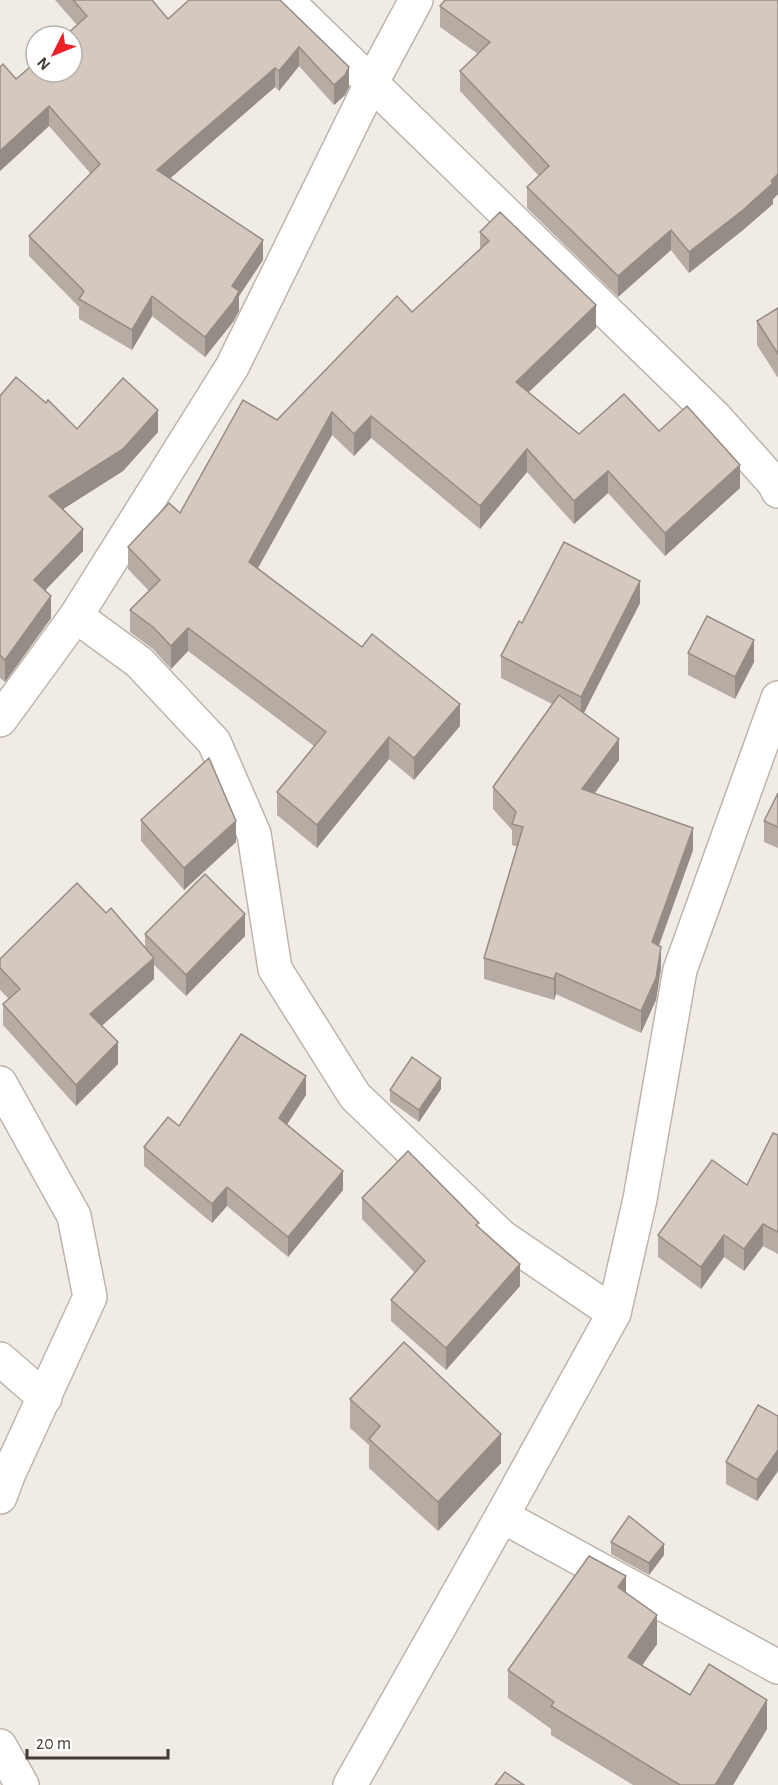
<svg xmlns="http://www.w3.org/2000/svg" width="778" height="1785" viewBox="0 0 778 1785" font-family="'Alegreya Sans',sans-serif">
  <rect width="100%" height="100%" fill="#f1ebe5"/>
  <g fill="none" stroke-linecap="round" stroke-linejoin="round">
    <!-- street casing -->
    <g stroke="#bfb4ab" stroke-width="36">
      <g id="street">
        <path d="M286,0l429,417 59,66 4,8"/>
        <path d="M76,616l63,46 75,80 40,92 21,135 80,127 147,141 112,76"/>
        <path d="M0,720l76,-104 156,-249 140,-285 44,-82"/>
        <path d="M0,1083l74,133 16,81 -81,176 -9,24"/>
        <path d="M0,1359l45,39"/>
        <path d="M502,1516l276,151"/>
        <path d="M0,1746l22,39"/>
        <path d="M350,1785l152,-269 112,-203 26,-114 40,-229 98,-272"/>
      </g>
    </g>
    <!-- street -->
    <use href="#street" stroke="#fff" stroke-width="33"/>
  </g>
  <!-- wall -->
  <g fill="#b7aca3">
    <path d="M55,0h97l16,19 112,-19 69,87 -4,8 -11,10 -35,-39 -20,25 -4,-4 -105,91 93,82 -24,36v15l-6,11 -28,35 -53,-41 -20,34 -53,-31v-12l-50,-51v-20l62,-62 -42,-48 -49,45v-104l16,12 61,-54z"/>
    <path d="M778,0v194l-5,5v5l-30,26 -54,43 -18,-23 -53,47 -91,-89v-21l12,-11 -79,-85v-20l18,-17 -38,-27v-21z"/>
    <path d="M480,232l116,96 -67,64 50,42 80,-3 81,57 -75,68 -57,-63 -34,31 -47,-52 -47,57 -109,-91 -17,18 -22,-21 -74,133 202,158 -46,54 -25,-21 -72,89 -40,-33v-23l37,-46 -126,-95 -17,18 -18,-20 -23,-17v-22l19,-19 -21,-22v-22l52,-34 97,-93 135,-108 68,-63z"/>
    <path d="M778,308v70l-21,-33v-24z"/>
    <path d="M0,396l77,33 81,3 -35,39 -60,38 20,42 -38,39 6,28 -46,64 -5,-4z"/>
    <path d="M640,603l-56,110 35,47 -24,33 98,57 -34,96 2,22 -5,32 -15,33 -85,-39 -2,6 -70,-21v-21l34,-111 -6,-2v-15l-19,-21v-22l59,-83 -51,-26v-22l21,-33z"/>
    <path d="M688,653l66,9 -19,37 -47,-24z"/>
    <path d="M778,793v55l-14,-6v-21z"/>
    <path d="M141,820l95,22 -52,48 -43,-49z"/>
    <path d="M106,913l39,34v-13l100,2 -59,60 -32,-31v14l-52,47 16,38 -42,42 -73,-81v-21l6,-5 -9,-9v-31z"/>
    <path d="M441,1089l-22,33 -29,-21v-11z"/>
    <path d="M306,1095l-19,29 56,66 -55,67 -61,-51 -15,17 -68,-57v-19l35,-21z"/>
    <path d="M778,1135v119l-15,-8 -19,25 -20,-14 -23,32 -43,-32v-22l89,-50z"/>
    <path d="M362,1198l117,30 41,58 -74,84 -55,-49v-21l24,-27 -53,-54z"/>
    <path d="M350,1399l151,64 -63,68 -69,-63v-23l-19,-17z"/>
    <path d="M778,1416v55l-21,30 -31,-17v-22z"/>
    <path d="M611,1542l53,13 -15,20 -38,-21z"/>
    <path d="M626,1593l31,51 -15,21 48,30 77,34 -34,56h-100l-82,-50v-6l-43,-31v-28z"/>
  </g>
  <!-- shaded-wall -->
  <g fill="#958c85">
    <path d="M299,47v19l-20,25v-20z"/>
    <path d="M349,67v20l-4,8 -11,10v-20z"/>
    <path d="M275,68v19l-118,103v-20z"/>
    <path d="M49,106v20l-49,45v-20z"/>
    <path d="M778,174v20l-5,5v5l-30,26 -54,43v-21z"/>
    <path d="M671,230v20l-53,47v-21z"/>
    <path d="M263,240v20l-24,36v15l-6,11 -28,35v-20l27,-51z"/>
    <path d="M152,296v20l-20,34v-20z"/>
    <path d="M596,305v23l-80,76v-22z"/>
    <path d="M158,410v22l-35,39 -74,47v-22z"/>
    <path d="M332,412v23l-83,149v-22z"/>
    <path d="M371,416v22l-17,18v-22z"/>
    <path d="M527,449v23l-47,57v-23z"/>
    <path d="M740,465v23l-75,68v-23z"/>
    <path d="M608,471v22l-34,31v-23z"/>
    <path d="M83,529v22l-49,51v-22z"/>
    <path d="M640,581v22l-59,115v-21z"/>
    <path d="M51,596v22l-46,64v-22z"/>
    <path d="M188,628v23l-17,18v-23z"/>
    <path d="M754,640v22l-19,37v-22z"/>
    <path d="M460,704v22l-46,54v-22z"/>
    <path d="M389,737v22l-72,89v-23z"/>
    <path d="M619,739v21l-37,50v-21z"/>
    <path d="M236,821v21l-52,48v-22z"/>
    <path d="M693,828v22l-41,114v-22z"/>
    <path d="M245,914v22l-59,60v-21z"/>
    <path d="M661,947v21l-5,32 -15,33v-22z"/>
    <path d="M154,958v21l-64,57v-22z"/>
    <path d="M556,973v21l-2,6v-21z"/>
    <path d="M118,1042v22l-42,42v-21z"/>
    <path d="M306,1076v19l-27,42v-19z"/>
    <path d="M441,1078v11l-22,33v-12z"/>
    <path d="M343,1171v19l-55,67v-20z"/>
    <path d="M227,1187v19l-15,17v-19z"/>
    <path d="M763,1224v22l-19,25v-22z"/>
    <path d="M724,1235v22l-23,32v-22z"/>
    <path d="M520,1264v22l-74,84v-22z"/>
    <path d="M501,1434v29l-63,68v-29z"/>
    <path d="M778,1450v21l-21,30v-21z"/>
    <path d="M664,1544v11l-15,20v-12z"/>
    <path d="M626,1576v29l-8,-18z"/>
    <path d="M657,1615v29l-29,42v-29z"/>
    <path d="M767,1700v29l-34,56h-18z"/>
  </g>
  <!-- building -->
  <g fill="#d5c8be" stroke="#958c85" stroke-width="1.5">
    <path d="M73,0h79l16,19 21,-19h91l69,67 -4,8 -11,10 -35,-38 -20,24 -4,-3 -118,102 106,70 -31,46 7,5 -6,11 -28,35 -53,-41 -20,34 -53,-31 5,-8 -55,-55 71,-72 -51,-58 -49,45v-84l3,-3 13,15 20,-17v10h36v-36h-7l22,-20z"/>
    <path d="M445,0h333v174l-7,7 2,2 -30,27 -54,42 -18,-22 -53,46 -91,-89 22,-21 -89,-95 30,-29 -50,-36z"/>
    <path d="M500,212l96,93 -80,77 63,52 45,-40 35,37 28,-25 53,59 -75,68 -57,-62 -34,30 -47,-52 -47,57 -109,-90 -17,18 -22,-22 -83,150 113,85 10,-13 88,70 -46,54 -25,-21 -72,88 -40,-33 49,-60 -138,-104 -17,18 -18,-19 -23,-17 30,-30 -32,-33 41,-44 11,10 63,-113 34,20 120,-124 15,16 77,-71 -9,-9z"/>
    <path d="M778,308v46l-21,-33z"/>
    <path d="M16,377l30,26 2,-3 29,29 46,-51 35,32 -35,39 -74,47 34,33 -49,51 17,16 -46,64 -5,-5v-259z"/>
    <path d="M564,542l76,39 -59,116 -80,-41 18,-35 3,2z"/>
    <path d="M707,616l47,24 -19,37 -47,-24z"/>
    <path d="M559,695l60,44 -37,50 111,39 -41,114 9,5 -5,31 -15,33 -85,-38 -2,6 -70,-21 39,-131 -11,-3 4,-12 -23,-25z"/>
    <path d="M209,758l27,63 -52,47 -43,-48z"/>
    <path d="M778,793v34l-14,-6z"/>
    <path d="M205,874l40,40 -59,61 -41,-41z"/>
    <path d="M77,883l29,30 5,-5 43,50 -64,56 28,28 -42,43 -73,-81 17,-15 -20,-21v-9z"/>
    <path d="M241,1034l65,42 -27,42 64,53 -55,66 -61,-50 -15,17 -68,-57 24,-30 11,9z"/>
    <path d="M412,1057l29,21 -22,32 -29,-20z"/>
    <path d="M773,1133l5,2v97l-15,-8 -19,25 -20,-14 -23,32 -43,-32 54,-75 35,25z"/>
    <path d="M408,1151l71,72 -3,2 44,39 -74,84 -55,-48 34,-39 -63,-63z"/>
    <path d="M404,1342l97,92 -63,68 -69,-63 11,-13 -30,-27z"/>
    <path d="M758,1405l20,11v34l-21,30 -31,-18z"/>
    <path d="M629,1516l35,28 -15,19 -38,-21z"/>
    <path d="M589,1556l37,20 -8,11 39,28 -29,42 62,38 19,-31 58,36 -52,85h-35l-129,-79 3,-4 -46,-32z"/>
    <path d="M505,1772l19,13h-29z"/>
  </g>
  <!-- north arrow -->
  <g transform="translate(54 54) rotate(227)"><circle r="28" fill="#ffffff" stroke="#b4b1ae" stroke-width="1.5"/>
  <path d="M0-4.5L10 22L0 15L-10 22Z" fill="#ed2027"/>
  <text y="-9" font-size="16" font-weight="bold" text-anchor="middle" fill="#433b35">N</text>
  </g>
  <!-- scale -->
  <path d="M27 1749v9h141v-9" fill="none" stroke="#433b35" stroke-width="3"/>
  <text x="36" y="1749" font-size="18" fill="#433b35" stroke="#ffffff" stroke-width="4.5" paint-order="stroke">20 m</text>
</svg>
